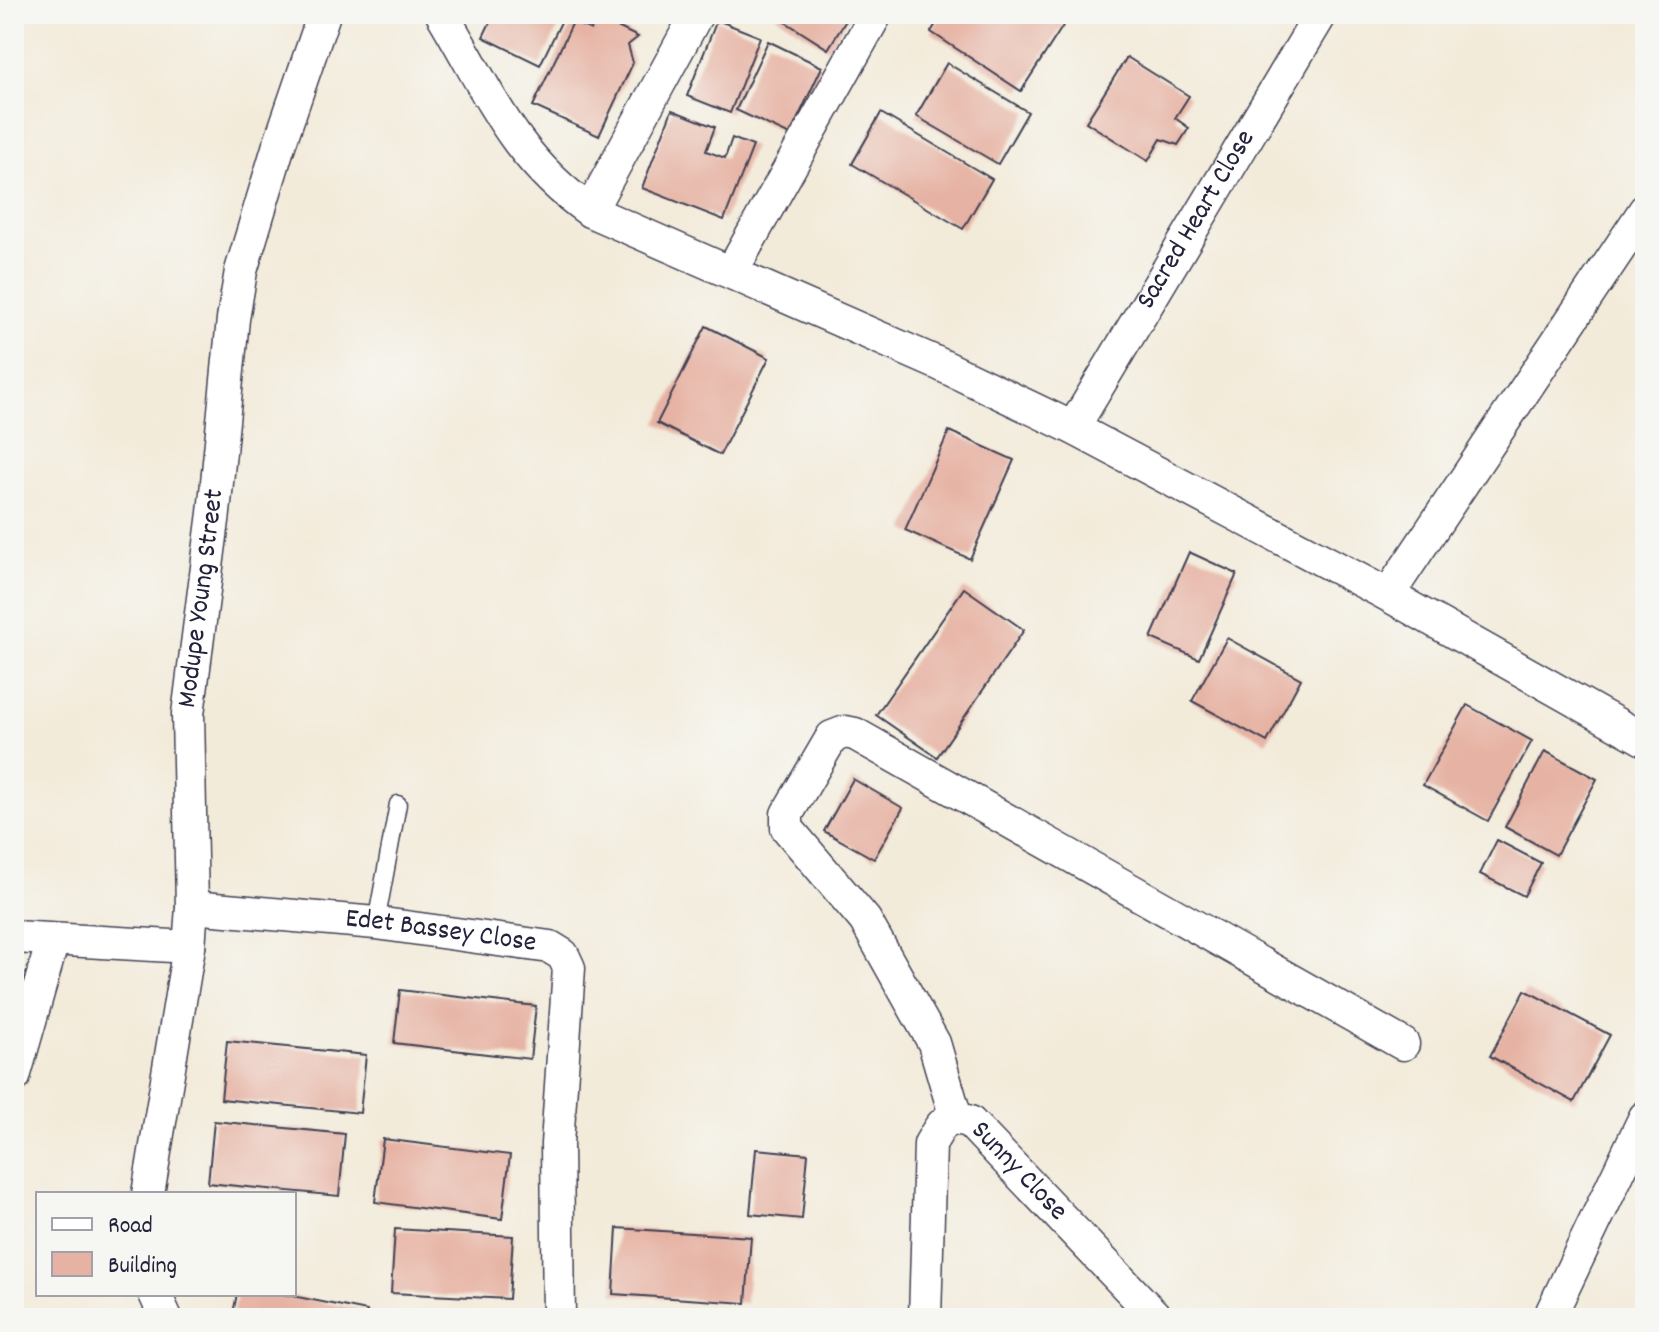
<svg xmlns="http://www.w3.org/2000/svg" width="1659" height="1332" viewBox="0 0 1659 1332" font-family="Dekko,sans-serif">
  <rect width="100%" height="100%" fill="#f6f6f2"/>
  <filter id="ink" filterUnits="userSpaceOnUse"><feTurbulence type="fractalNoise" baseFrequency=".0125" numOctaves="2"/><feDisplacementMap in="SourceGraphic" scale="16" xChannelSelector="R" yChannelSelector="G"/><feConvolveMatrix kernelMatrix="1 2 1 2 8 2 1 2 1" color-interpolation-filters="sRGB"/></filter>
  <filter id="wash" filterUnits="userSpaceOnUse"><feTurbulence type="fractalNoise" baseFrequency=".006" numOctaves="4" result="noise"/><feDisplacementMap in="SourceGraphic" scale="32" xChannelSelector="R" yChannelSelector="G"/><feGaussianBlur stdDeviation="1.8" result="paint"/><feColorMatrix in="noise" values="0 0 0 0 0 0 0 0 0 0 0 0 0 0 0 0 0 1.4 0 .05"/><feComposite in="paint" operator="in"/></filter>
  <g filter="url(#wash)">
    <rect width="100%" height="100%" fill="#f3ebda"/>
    <g id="blocks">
      <!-- building -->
      <g fill="#e6b2a3">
        <path d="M494,14h71l-25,51 -57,-28z"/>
        <path d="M773,14h77l-22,35z"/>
        <path d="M942,14h121l5,4 -47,73 -90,-59z"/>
        <path d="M597,17l41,20 -10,8 5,18 -34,73 -66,-30 40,-84 18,8z"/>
        <path d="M717,20l43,17 -30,76 -43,-17z"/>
        <path d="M768,41l54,26 -32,68 -54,-25z"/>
        <path d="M1127,57l62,39 -14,22 14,10 -11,17 -17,-6 -13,22 -62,-39z"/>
        <path d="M947,63l81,49 -30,52 -82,-48z"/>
        <path d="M672,110l43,17 -9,24 19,7 7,-20 21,8 -29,74 -82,-32z"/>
        <path d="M881,113l111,66 -29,50 -111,-65z"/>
        <path d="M706,326l63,32 -49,97 -63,-32z"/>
        <path d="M949,431l65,29 -44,99 -65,-29z"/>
        <path d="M1189,552l48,22 -38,85 -48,-21z"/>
        <path d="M964,588l60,42 -87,127 -61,-42z"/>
        <path d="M1227,638l74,41 -34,63 -75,-41z"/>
        <path d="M1467,705l65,36 -44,80 -65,-36z"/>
        <path d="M1545,751l52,28 -41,76 -51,-28z"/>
        <path d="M853,779l50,29 -29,51 -50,-28z"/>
        <path d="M1497,840l44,23 -17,33 -44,-22z"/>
        <path d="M400,990l136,16 -6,53 -136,-16z"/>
        <path d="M1525,990l85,45 -36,67 -84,-46z"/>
        <path d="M227,1041l139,14 -6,58 -139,-14z"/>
        <path d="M214,1121l131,13 -6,62 -131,-13z"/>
        <path d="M383,1139l127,16 -8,64 -127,-17z"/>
        <path d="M756,1149l52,5 -6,65 -52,-5z"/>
        <path d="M617,1228l134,9 -5,66 -133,-9z"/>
        <path d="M395,1229l118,7 -4,63 -118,-6z"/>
        <path d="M237,1294h46l84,17 -1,7h-134z"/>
      </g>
    </g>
  </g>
  <g filter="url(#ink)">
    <use href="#blocks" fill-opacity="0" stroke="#414053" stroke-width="2"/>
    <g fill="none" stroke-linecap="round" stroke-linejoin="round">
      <!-- service casing -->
      <g stroke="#414053" stroke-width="19">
        <path id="service" d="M376,923l22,-119"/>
      </g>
      <!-- minor casing -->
      <g stroke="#414053" stroke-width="35">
        <g id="minor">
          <path d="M442,14c47,78 70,142 148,197l347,152 136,65 315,167 257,145"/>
          <path d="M590,211l107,-197"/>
          <path d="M732,271l144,-257"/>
          <path id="s1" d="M1073,428l248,-414"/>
          <path d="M1388,595l257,-385"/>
          <path id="s2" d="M192,907l184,16 174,24 13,8 6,13 -12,176 2,174"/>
          <path d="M14,937l175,10"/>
          <path d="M14,1077l39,-137"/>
          <path d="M956,1118l-22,-75 -69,-123 -78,-92v-14l45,-77 13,-5 10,2 548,310"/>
          <path id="s3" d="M148,1194l41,-247 3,-40 -4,-193 26,-201 19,-194 8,-48 37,-123 46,-134"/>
          <path d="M155,1294l11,24"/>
          <path id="s4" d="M925,1318l5,-174c12,-20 15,-31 40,-22l187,196"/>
          <path d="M1549,1318l96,-201"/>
        </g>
      </g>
      <!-- service -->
      <use href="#service" stroke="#fff" stroke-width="16"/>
      <!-- minor -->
      <use href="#minor" stroke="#fff" stroke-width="32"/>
    </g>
  </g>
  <g text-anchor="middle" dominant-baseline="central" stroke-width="6" stroke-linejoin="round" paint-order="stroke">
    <!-- street labels -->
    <g font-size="28" fill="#22223b" stroke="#f6f6f2">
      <text stroke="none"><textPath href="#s1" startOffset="242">Sacred Heart Close</textPath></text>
      <text stroke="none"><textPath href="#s3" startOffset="600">Modupe Young Street</textPath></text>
      <text stroke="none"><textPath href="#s2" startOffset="250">Edet Bassey Close</textPath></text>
      <text stroke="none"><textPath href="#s4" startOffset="296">Sunny Close</textPath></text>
    </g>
  </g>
  <!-- margin -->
  <rect width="1659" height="1332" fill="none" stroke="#f6f6f2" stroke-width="48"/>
  <!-- legend -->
  <rect x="36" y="1192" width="260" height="104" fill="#f6f6f2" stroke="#a1a1a9" stroke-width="2"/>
  <rect x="52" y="1218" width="40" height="12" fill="#ffffff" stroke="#a1a1a9" stroke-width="2"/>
  <text x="108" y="1232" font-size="24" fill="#22223b">Road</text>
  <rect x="52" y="1252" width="40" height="24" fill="#e6b2a3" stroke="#a1a1a9" stroke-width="2"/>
  <text x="108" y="1272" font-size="24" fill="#22223b">Building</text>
</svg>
